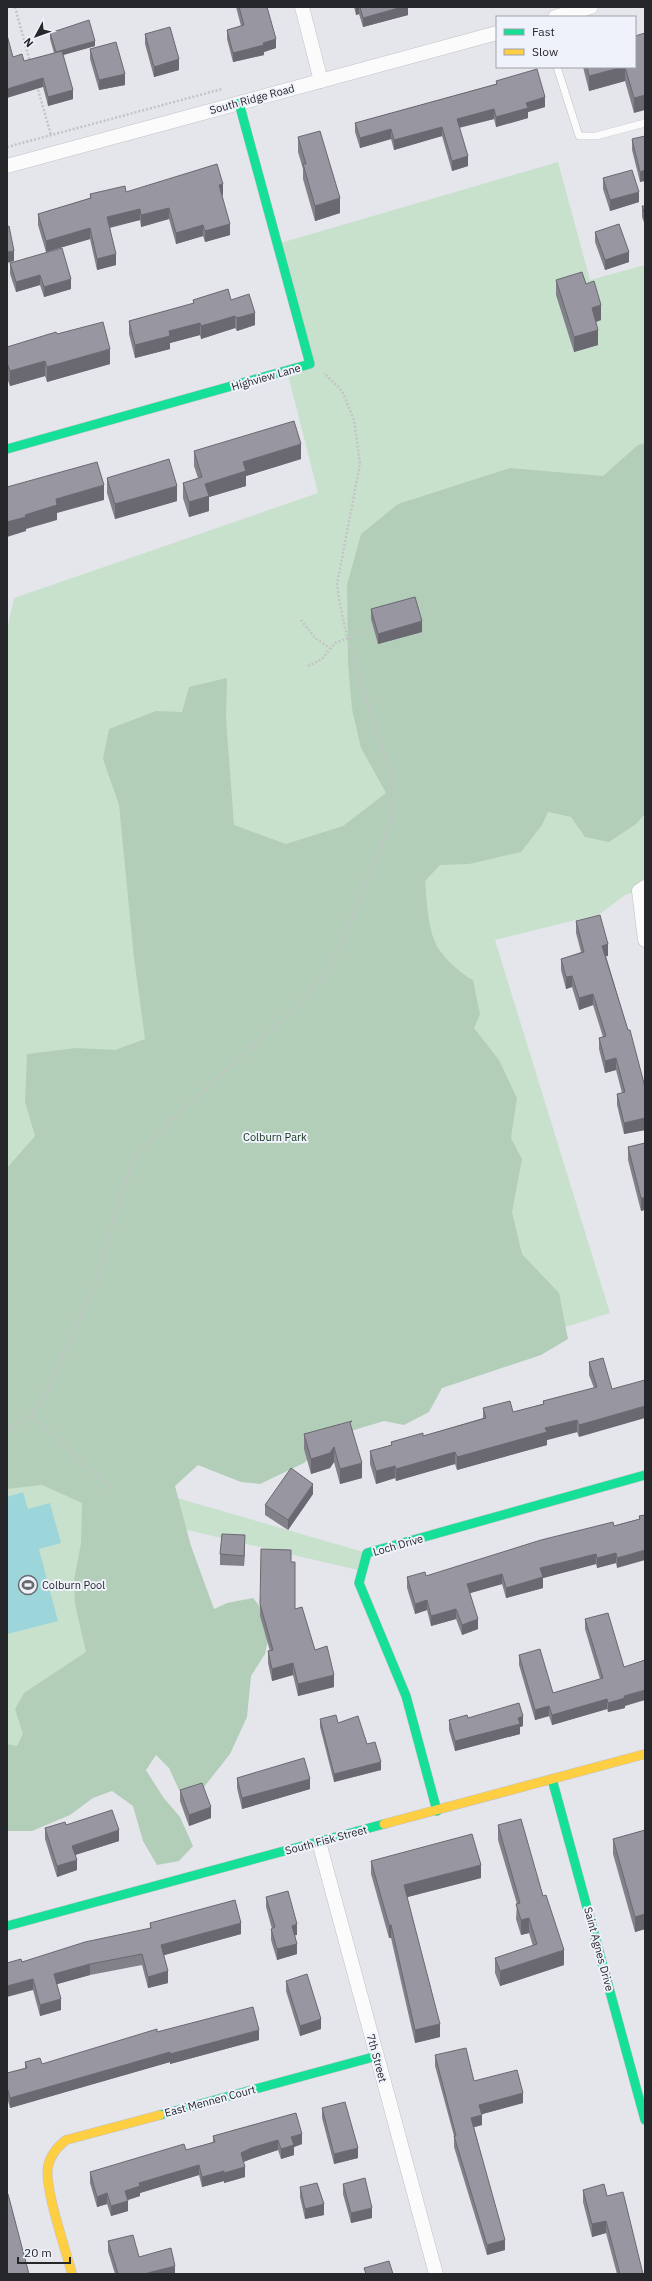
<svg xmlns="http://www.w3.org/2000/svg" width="652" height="2281" viewBox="0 0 652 2281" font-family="'IBM Plex Sans',sans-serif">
  <rect width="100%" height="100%" fill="#e5e6eb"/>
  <!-- green -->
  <path fill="#c8e1cd" d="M558,162l32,118 55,-15v622l-6,4 -14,4 -25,19 -105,26 115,373 -453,142 10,40 200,58 -5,18 -192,-45 59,189 -222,50v-1135l7,-32 304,-105 -31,-122 23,-7 -33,-120z"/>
  <!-- forest -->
  <path fill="#b2ceb8" d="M645,443v371l-9,10 -27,18 -24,-5 -14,-20 -23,-5 -6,13 -21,27 -52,12 -29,1 -15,16c2,19 2,42 10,61 5,13 26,32 38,38l7,34 -6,14 25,32 18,38 -6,40 11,21 -10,53 10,42 37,39 9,46 -27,16 -99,33 -13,24 -25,13 -20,-4 -53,16 -27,26 -44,21 -19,-2 -43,-17 -23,21 16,60 23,63 13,-6 26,-5 19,23 -7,33 -14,22 -4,41 -17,37 -26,33 -25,3 -10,-22 -13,-13 -10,15 17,27 17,20 13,29 -14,15 -22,4 -14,-24 -10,-35 -21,-15 -19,7 -23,17 -38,16h-25v-87l10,2 6,-12 -8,-25 9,-16 62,-41 -11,-48 -1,-24 7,-37 1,-40 -40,-18 -35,4v-321l28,-32 -10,-34 2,-48 49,-6 39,2 30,-11 -11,-81 -15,-153 -16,-46 6,-30 47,-18 26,1 7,-25 38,-9 -1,40 8,107 52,19 57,-18 43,-33 -25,-45 -9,-39 -4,-45 -1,-79 14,-51 37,-30 112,-36 93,8 35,-31z"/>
  <!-- water -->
  <path fill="#9dd6da" d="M23,1492l5,17 22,-6 11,40 -22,6 19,72 -51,13v-137z"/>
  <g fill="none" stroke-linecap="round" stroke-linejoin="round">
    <!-- lane casing -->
    <g stroke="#c1c2c6" stroke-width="8">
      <path id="lane" d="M557,67l22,69h17l49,-13"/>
    </g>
    <!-- street casing -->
    <g stroke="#c1c2c6" stroke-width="15">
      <g id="street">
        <path d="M302,7l19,74"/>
        <path d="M555,17l36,-10"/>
        <path d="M7,166l490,-133"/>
        <path d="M645,887l-6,4 6,49"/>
        <path d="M319,1842l117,432"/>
      </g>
    </g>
    <!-- fast casing -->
    <g stroke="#c1c2c6" stroke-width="10">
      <g id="fast">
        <path d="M7,449l303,-85 -71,-261"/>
        <path d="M552,1779l93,341"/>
        <path d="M437,1811l-31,-115 -47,-113 8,-30 278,-78"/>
        <path d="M7,1926l377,-102"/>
        <path d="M160,2115l217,-59"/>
      </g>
    </g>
    <!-- slow casing -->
    <g stroke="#c1c2c6" stroke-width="10">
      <g id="slow">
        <path d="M384,1824l261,-70"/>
        <path d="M72,2274c-6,-24 -28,-86 -24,-107 2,-12 9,-20 18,-27l94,-25"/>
      </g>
    </g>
    <!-- path -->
    <g stroke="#c4c4c6" stroke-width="2.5" stroke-dasharray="2 2" stroke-linecap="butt">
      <path d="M15,7l15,55"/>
      <path d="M37,86l14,49"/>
      <path d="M7,147l215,-58"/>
      <path d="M301,620l14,18 15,10"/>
      <path d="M308,666l14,-7 13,-16 37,-15"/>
      <path d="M31,1415l81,74"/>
      <path d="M7,1432l24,-17 12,-16 54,-118 18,-69 20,-55 36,-37 115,-104 35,-37 18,-31 52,-127 4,-25 -3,-16 -45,-142 -8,-39 -2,-15 23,-120 -6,-44 -12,-29 -18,-18"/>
    </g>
    <!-- lane -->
    <use href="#lane" stroke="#fbfbfc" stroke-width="7"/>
    <!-- street -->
    <use href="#street" stroke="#fbfbfc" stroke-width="14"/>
    <!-- fast -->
    <use href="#fast" stroke="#16e098" stroke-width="9"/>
    <!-- slow -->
    <use href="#slow" stroke="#ffcf43" stroke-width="9"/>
  </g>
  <!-- wall -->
  <g fill="#82818a">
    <path d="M236,7h31l9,41 -12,4v3l-31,7 -6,-23v-9l14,-4z"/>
    <path d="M354,7h54v8l-45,12 -4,-13 -3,1z"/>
    <path d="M50,33l45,13 -32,9 10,44 -25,7 -5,-19 -30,-30 11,4 30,-8 -4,-14z"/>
    <path d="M145,34l34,36 -25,7 -9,-33z"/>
    <path d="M90,49l35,36 -26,5 -9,-31z"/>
    <path d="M583,67h52l-1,46 -9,-32 -36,10z"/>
    <path d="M496,81l49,26 -17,5v6l-32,9 -2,-8 -35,9 9,38 -16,5 -10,-35 -48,14 -3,-11 -31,9 -5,-16v-9l141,-39z"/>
    <path d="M645,136l-5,46 -8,-32v-11z"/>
    <path d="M298,137l42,76 -25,8 -12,-42v-10l-5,-17z"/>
    <path d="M603,178l36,24 -29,9 -7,-22z"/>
    <path d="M126,192l97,3h-1l8,40 -25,7 -2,-6 -27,8 -7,-25 -28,8 -1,-7 -30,8 6,37 -19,5 -7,-31 -44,13 -8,-27v-11l52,-16v-4z"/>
    <path d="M642,206h3v19l-3,-8z"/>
    <path d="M595,232l34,30 -24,8 -10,-28z"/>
    <path d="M10,263l61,26 -27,8 -4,-12 -24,7 -6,-18z"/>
    <path d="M556,280l30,4 15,36 -5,2 2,23 -24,7 -18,-57z"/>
    <path d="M193,300h38l24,25 -18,6 -2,-3 -34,11 -1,-4 -30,8v6l-35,9 -6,-24v-13l64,-17z"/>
    <path d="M57,334l53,30 -63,18 -2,-6 -35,10 -3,-8v-31z"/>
    <path d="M194,451l107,8 -55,17v10l-37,11v14l-20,6 -6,-19v-15l15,-5 -4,-12z"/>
    <path d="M107,478l70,23 -62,18 -8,-26z"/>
    <path d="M371,609l51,23 -44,12 -7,-25z"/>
    <path d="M576,921l32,35h-2l39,131v43l-21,4 -7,-29v-11l5,-1 -6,-23 -11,3 -6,-24v-11l4,-1 -10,-32 -14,5 -7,-23 -6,2 -5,-19v-11l20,-7 -5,-19z"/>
    <path d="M645,1143v71l-1,-4 -3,1 -13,-51v-13z"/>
    <path d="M589,1362l23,27 -33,48 -2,-5 -30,8v5l-90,25 -2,-6 -59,17 -1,-3 -19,6 -6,-20v-13l21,-6v-3l32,-6 60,-18v-10l30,4 30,-8v-3l51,-13 -5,-13z"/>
    <path d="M352,1428l10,50 -22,6 -6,-22 -4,6 -19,6 -7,-25v-15z"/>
    <path d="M313,1494l-25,36 -23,-15v-10z"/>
    <path d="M645,1515l-28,53 -1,-5 -19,5 -1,-4 -53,14v10l-37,10 -4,-14 -32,9 8,36 -16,6 -6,-16 -25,7 -4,-16 -12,4 -8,-26v-11l19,-1 213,-57v-3z"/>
    <path d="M245,1545l-1,21 -24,-1v-11z"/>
    <path d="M291,1562l4,47 39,78 -36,9 -5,-21 -21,6 -4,-18v-12h2l-10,-35v-12z"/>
    <path d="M585,1619l40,87v2l-17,4 -1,-3 -55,16 -3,-9 -14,4 -16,-55v-10l34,38 47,-14 -15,-50z"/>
    <path d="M468,1718l55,8 -3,1v7l-65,17 -6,-21v-10z"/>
    <path d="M320,1719l18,4 29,21 14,26 -47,12 -14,-55z"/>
    <path d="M237,1778l73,11 -68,20 -5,-21z"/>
    <path d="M180,1790l31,28 -22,8 -9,-25z"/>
    <path d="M66,1825l53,16 -44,14 2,15 -20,7 -12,-38v-11z"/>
    <path d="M498,1825l45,71 21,69 -64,21 -5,-13v-15l38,-12 -4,-13 -8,2 -5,-16 1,-15 -19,-64z"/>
    <path d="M645,1830v99l-10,3 -22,-78v-15z"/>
    <path d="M371,1861l110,17 -74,19 33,140 -25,6 -24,-105h-2l-18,-64z"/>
    <path d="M266,1897l31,38h-2l2,19 -20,6 -6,-20v-11h1l-6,-22z"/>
    <path d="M150,1923l91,11 -77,21 4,28 -20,5 -6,-23 -52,10 -33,9 4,26 -21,6 -7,-26 -11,-28 128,-33z"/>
    <path d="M286,1981l35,48 -21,7 -14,-45z"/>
    <path d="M157,2032l102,8 -89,24v-2l-160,46 -3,-11v-24l18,-5v-6l17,2z"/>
    <path d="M435,2055l39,26 49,22 -41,11v11l-8,2 31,123 -18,5 -33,-108v-11l-19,-70z"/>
    <path d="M322,2108l36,50 -24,6 -12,-46z"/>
    <path d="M296,2113l6,31 -8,3v8l-13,4 -3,-9 -27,9 -8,3 2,15 -21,6v-2l-22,6 -3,-12 -59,18v3l-13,4 1,11 -17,5 -4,-12 -10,3 -7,-24v-11l96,-22 27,-8v-6z"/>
    <path d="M343,2184l29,34 -21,5 -8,-29z"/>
    <path d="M300,2187l24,28 -19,4 -5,-22z"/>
    <path d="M583,2190l24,6 36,78h-26l-11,-41 -14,4 -9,-35z"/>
    <path d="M108,2241l31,16 36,17h-60l-7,-23z"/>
  </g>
  <!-- shaded-wall -->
  <g fill="#6a6971">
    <path d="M356,7h3v7l-3,1z"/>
    <path d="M402,7h6v8l-45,12v-9z"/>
    <path d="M276,39v9l-12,4v3l-31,7v-9z"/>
    <path d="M95,41v5l-39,11v-5z"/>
    <path d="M179,59v11l-25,7v-10z"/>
    <path d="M623,67h2v14l-36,10v-15z"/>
    <path d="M125,74v11l-26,5v-10z"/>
    <path d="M43,78v9l-36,11v-9z"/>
    <path d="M73,90v9l-25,7v-9z"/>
    <path d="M645,95v15l-11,3v-15z"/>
    <path d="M545,97v10l-17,5v6l-32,9v-10l30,-14z"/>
    <path d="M494,109v10l-37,9v-9z"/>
    <path d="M442,127v9l-48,14v-10z"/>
    <path d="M391,129v10l-31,9v-10z"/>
    <path d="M468,156v10l-16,5v-10z"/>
    <path d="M645,170v11l-5,1v-10z"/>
    <path d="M223,184v11l-4,1v-11z"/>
    <path d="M639,192v10l-29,9v-11z"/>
    <path d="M340,198v15l-25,8v-15z"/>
    <path d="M169,208v11l-28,8v-12z"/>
    <path d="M140,209v11l-33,8v-11z"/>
    <path d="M230,224v11l-25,7v-11z"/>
    <path d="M203,225v11l-27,8v-11z"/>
    <path d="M90,228v11l-44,13v-11z"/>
    <path d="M14,251v10l-7,2v-11z"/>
    <path d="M629,252v10l-24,8v-10z"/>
    <path d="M116,254v11l-19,5v-11z"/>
    <path d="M40,275v10l-24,7v-10z"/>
    <path d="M71,279v10l-27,8v-10z"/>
    <path d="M601,305v15l-9,3v-15z"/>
    <path d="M255,313v12l-18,6v-13z"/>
    <path d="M235,316v12l-34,11v-13z"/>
    <path d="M200,323v12l-30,8v6l-35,9v-13l34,-14z"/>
    <path d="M598,330v15l-24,7v-15z"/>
    <path d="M110,349v15l-63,18v-15z"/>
    <path d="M45,361v15l-35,10v-15z"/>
    <path d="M301,444v15l-55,17v10l-37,11v14l-20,6v-15l16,-18 38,-22z"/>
    <path d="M104,485v15l-47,13v7l-31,9v2l-19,6v-15l18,-7 31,-16z"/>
    <path d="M177,486v15l-62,18v-15z"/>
    <path d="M422,621v11l-44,12v-10z"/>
    <path d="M608,944v12l-6,1v-11z"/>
    <path d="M572,976v11l-6,2v-12z"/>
    <path d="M593,994v11l-14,5v-12z"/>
    <path d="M616,1058v12l-11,3v-12z"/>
    <path d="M645,1118v12l-21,4v-11z"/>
    <path d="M641,1198h3v12l-3,1z"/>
    <path d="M645,1406v12l-66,19v-12z"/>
    <path d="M577,1420v12l-30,8v5l-90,25v-13l88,-29z"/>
    <path d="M334,1447v15l-4,6 -19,6v-15z"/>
    <path d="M455,1452v12l-59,17v-12z"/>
    <path d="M362,1463v15l-22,6v-15z"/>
    <path d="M395,1466v12l-19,6v-13z"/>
    <path d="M313,1484v10l-25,36v-10z"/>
    <path d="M245,1535v10l-1,21v-10z"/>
    <path d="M645,1550v10l-28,8v-10z"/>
    <path d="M616,1553v10l-19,5v-10z"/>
    <path d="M596,1554v10l-53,14v10l-37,10v-10l34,-20z"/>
    <path d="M502,1574v10l-35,10v-10z"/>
    <path d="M427,1600v10l-12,4v-10z"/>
    <path d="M456,1609v10l-25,7v-10z"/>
    <path d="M478,1619v10l-16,6v-10z"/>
    <path d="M293,1663v12l-21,6v-12z"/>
    <path d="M334,1675v12l-36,9v-12z"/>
    <path d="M645,1690v10l-20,6v2l-17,4v-9l16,-7z"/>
    <path d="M607,1699v10l-55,16v-10z"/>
    <path d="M549,1706v10l-14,4v-10z"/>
    <path d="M523,1716v10l-3,1v7l-65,17v-10z"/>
    <path d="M381,1762v8l-47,12v-8z"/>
    <path d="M310,1779v10l-68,20v-11z"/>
    <path d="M211,1807v11l-22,8v-11z"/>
    <path d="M119,1830v11l-47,15v-10z"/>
    <path d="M77,1860v10l-20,7v-11z"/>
    <path d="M481,1865v13l-77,20v-13z"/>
    <path d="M645,1914v15l-10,3v-15z"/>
    <path d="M529,1918v15l-8,2v-15z"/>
    <path d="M241,1923v11l-80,22v-11z"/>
    <path d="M297,1924v11l-5,1v-10z"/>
    <rect x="389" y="1925" width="2" height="13"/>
    <path d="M297,1944v10l-20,6v-11z"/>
    <path d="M564,1950v15l-64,21v-15z"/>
    <path d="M90,1964v11l-36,10v-11z"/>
    <path d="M168,1971v12l-20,5v-11z"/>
    <path d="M33,1979v11l-26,7v-11z"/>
    <path d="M61,1999v11l-21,6v-11z"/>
    <path d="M321,2019v10l-21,7v-10z"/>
    <path d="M440,2024v13l-25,6v-13z"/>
    <path d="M259,2030v10l-89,24v-10z"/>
    <path d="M170,2052v10l-160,46v-10z"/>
    <path d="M523,2093v10l-44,12v-10z"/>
    <path d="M482,2115v10l-11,3v-10z"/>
    <path d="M302,2134v10l-8,3v8l-13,4v-10l10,-12z"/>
    <path d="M278,2140v10l-27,9 -10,4v-10l10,-5z"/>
    <path d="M358,2148v10l-24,6v-10z"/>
    <path d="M199,2165v10l-59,18v3l-15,5v-10l14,-8z"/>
    <path d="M245,2167v10l-21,6v-10z"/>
    <path d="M224,2171v10l-22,6v-10z"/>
    <path d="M107,2193v11l-10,3v-10z"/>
    <path d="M128,2201v10l-17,5v-10z"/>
    <path d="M324,2204v11l-19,4v-10z"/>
    <path d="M372,2208v10l-21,5v-10z"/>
    <path d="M606,2221v12l-14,4v-13z"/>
    <path d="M505,2240v10l-18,5v-10z"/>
    <path d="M175,2266v8h-31z"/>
  </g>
  <!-- building -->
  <g fill="#9796a1" stroke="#6a6971">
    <path d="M239,7h28l9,32 -13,4 1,2 -31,8 -6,-23 17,-5z"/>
    <path d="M360,7h42l-39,11z"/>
    <path d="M89,20l6,21 -39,11 -6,-19z"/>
    <path d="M170,27l9,32 -25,8 -9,-33z"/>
    <path d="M645,33v62l-11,3 -9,-31h10v-31z"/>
    <path d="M7,35l6,22 9,-3 2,7 38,-10 11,39 -25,7 -5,-19 -36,11z"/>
    <path d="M116,42l9,32 -26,6 -9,-31z"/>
    <path d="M587,67h36l-34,9z"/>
    <path d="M537,69l8,28 -19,6 2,5 -32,9 -2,-8 -37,10 11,37 -16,5 -10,-34 -48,13 -3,-11 -31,9 -5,-15 142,-39 -1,-3z"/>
    <path d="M320,131l20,67 -25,8 -12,-42h3l-8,-27z"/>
    <path d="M645,136v34l-5,2 -8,-33z"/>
    <path d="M217,164l6,20 -4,1 11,39 -25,7 -2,-6 -27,8 -7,-25 -28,7 -1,-6 -33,8 9,37 -19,5 -7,-31 -44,13 -8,-27 53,-16 -1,-4 35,-8 1,6z"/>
    <path d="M632,170l7,22 -29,8 -7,-22z"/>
    <path d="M642,206h3v9z"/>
    <path d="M619,224l10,28 -24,8 -10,-28z"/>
    <path d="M9,226l5,25 -7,1v-25z"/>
    <path d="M62,248l9,31 -27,8 -4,-12 -24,7 -6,-19z"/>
    <path d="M582,272l4,12 8,-3 7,24 -9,3 6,22 -24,7 -18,-57z"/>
    <path d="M228,289l3,11 18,-6 6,19 -18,5 -2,-2 -34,10 -1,-3 -31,8 1,5 -35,9 -6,-24 65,-18 -1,-3z"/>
    <path d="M103,322l7,27 -63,18 -2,-6 -35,10 -3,-8v-16l49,-15 1,2z"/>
    <path d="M294,421l7,23 -58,18 3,9 -41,13 4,12 -20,6 -6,-19 19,-6 -8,-26z"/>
    <path d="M169,459l8,27 -62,18 -8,-26z"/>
    <path d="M97,462l7,23 -48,14 1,6 -32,10 1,2 -19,5v-35z"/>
    <path d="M415,597l7,24 -44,13 -7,-25z"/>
    <path d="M600,915l8,29 -6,2 26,84h2l15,57v31l-21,5 -7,-29 8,-2 -9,-34 -11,3 -6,-23 7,-2 -13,-42 -14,4 -7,-22 -6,1 -5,-18 23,-7 -8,-31z"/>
    <path d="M645,1143v59l-1,-4h-3l-13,-51z"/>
    <path d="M603,1358l9,31 33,-9v26l-66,19 -2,-5 -32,8 2,4 -90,25 -2,-5 -59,17 -1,-3 -19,5 -6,-20 22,-6 -1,-3 32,-9v3l63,-18 -3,-10 27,-7 3,11 31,-8 -1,-3 54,-14 -8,-25z"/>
    <path d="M352,1421l-2,2 12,40 -22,6 -6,-22 -4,6 -19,6 -7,-25z"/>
    <path d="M291,1468l22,16 -25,36 -23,-15z"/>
    <path d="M645,1515v35l-28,8 -1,-5 -19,5 -1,-4 -56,14 3,9 -37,11 -4,-14 -35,10 11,35 -16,6 -6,-16 -25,7 -4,-16 -12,4 -8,-27 18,-5 1,4 115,-36 72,-18 1,4 26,-7 -1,-3z"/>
    <path d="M222,1534l23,1 -1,21 -24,-2z"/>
    <path d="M261,1549l30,1v12h4v47l7,-2 13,43 12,-4 7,29 -36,9 -5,-21 -21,6 -4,-18 5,-1 -13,-46z"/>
    <path d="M608,1613l16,54 21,-7v30l-21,6 1,2 -17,5 -1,-4 -55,16 -3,-9 -14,4 -16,-55 21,-6 13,44 50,-15 -18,-59z"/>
    <path d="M519,1703l4,13 -5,2 2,6 -65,17 -6,-21 18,-5 1,3z"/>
    <path d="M336,1715l2,8 20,-7 9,28 8,-2 6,20 -47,12 -14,-55z"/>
    <path d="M304,1758l6,21 -68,19 -5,-20z"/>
    <path d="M202,1783l9,24 -22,8 -9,-25z"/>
    <path d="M112,1810l7,20 -47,16 5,14 -20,6 -12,-38 20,-6 1,3z"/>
    <path d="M521,1819l22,77 3,-1 18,55 -64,21 -5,-13 42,-14 -8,-26 -8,2 -5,-16 4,-1 -22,-78z"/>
    <path d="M645,1830v84l-10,3 -22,-78z"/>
    <path d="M472,1834l9,31 -77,20 36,139 -25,6 -24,-105h-2l-18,-64z"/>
    <path d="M288,1891l9,33 -5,2 5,18 -20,5 -6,-20 4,-2 -9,-30z"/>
    <path d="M235,1900l6,23 -80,22 7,26 -20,6 -6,-23 -52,10 -36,10 7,25 -21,6 -7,-26 -26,7v-23l14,-4 1,3 63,-20 66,-14 -1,-5z"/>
    <path d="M307,1974l14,45 -21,7 -14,-45z"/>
    <path d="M253,2007l6,23 -89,24v-2l-160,46 -3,-11v-14l20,-5 -2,-6 15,-4 2,6 115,-35v3z"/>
    <path d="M466,2048l8,33 43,-11 6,23 -44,12 3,10 -11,3 34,122 -18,5 -33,-109h2l-21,-81z"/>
    <path d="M345,2102l13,46 -24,6 -12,-46z"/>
    <path d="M296,2113l6,21 -11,3 3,8 -13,4 -3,-9 -27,8 -10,5 4,14 -21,6v-2l-22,6 -3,-12 -60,18 1,3 -15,5 3,10 -17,5 -4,-13 -10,4 -7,-25 94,-28 2,6 29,-8 -2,-6z"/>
    <path d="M365,2178l7,30 -21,5 -8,-29z"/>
    <path d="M317,2183l7,21 -19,5 -5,-22z"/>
    <path d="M604,2184l3,12 16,-4 20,82h-23l-14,-53 -14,3 -9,-34z"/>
    <path d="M8,2194l21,80h-22v-79z"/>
    <path d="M133,2235l6,22 32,-9 4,18 -31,8h-26l-10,-33z"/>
    <path d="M389,2261l4,13h-27l-2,-6z"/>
  </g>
  <!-- icons -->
  <defs>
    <g id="stadium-ring" transform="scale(1)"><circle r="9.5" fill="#eff2fb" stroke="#696a6e" stroke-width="1.5"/><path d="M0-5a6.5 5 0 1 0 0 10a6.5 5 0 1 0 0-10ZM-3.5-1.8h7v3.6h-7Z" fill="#696a6e"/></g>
  </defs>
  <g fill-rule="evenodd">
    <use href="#stadium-ring" x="28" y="1585"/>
  </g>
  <g text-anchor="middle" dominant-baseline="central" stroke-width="4" stroke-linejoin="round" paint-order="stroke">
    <!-- street labels -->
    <g font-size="11" fill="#26272b" stroke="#eff2fb">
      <text transform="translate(252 99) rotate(-15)">South Ridge Road</text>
      <text transform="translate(266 377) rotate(-16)">Highview Lane</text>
      <text transform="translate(398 1545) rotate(-16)">Loch Drive</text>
      <text transform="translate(326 1840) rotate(-15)">South Fisk Street</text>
      <text transform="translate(599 1949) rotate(75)">Saint Agnes Drive</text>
      <text transform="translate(377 2058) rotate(75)">7th Street</text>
      <text transform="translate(210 2101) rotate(-15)">East Mennen Court</text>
    </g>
    <!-- park labels -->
    <g font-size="11" fill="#0f3316" stroke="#eff2fb">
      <text x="275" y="1137">Colburn Park</text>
    </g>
    <!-- poi labels -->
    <g font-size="11" fill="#26272b" stroke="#eff2fb" text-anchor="start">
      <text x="42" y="1585">Colburn Pool</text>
    </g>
  </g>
  <!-- border -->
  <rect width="652" height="2281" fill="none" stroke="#26272b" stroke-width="16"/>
  <!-- legend -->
  <rect x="496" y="16" width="140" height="52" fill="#eff2fb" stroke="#9fa1a8"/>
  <rect x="504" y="29" width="20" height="6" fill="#16e098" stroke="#9fa1a8"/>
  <text x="532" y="36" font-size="12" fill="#26272b">Fast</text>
  <rect x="504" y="49" width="20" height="6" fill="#ffcf43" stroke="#9fa1a8"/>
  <text x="532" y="56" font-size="12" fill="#26272b">Slow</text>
  <!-- north arrow -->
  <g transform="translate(36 36) rotate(229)" stroke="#eff2fb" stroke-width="3" paint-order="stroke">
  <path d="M0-3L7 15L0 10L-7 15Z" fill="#26272b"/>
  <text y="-6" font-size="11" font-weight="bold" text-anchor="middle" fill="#26272b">N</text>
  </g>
  <!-- scale -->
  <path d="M18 2257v6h52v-6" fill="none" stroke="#26272b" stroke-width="2"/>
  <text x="24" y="2257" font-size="12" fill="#26272b" stroke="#eff2fb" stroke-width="3" paint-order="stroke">20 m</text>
</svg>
